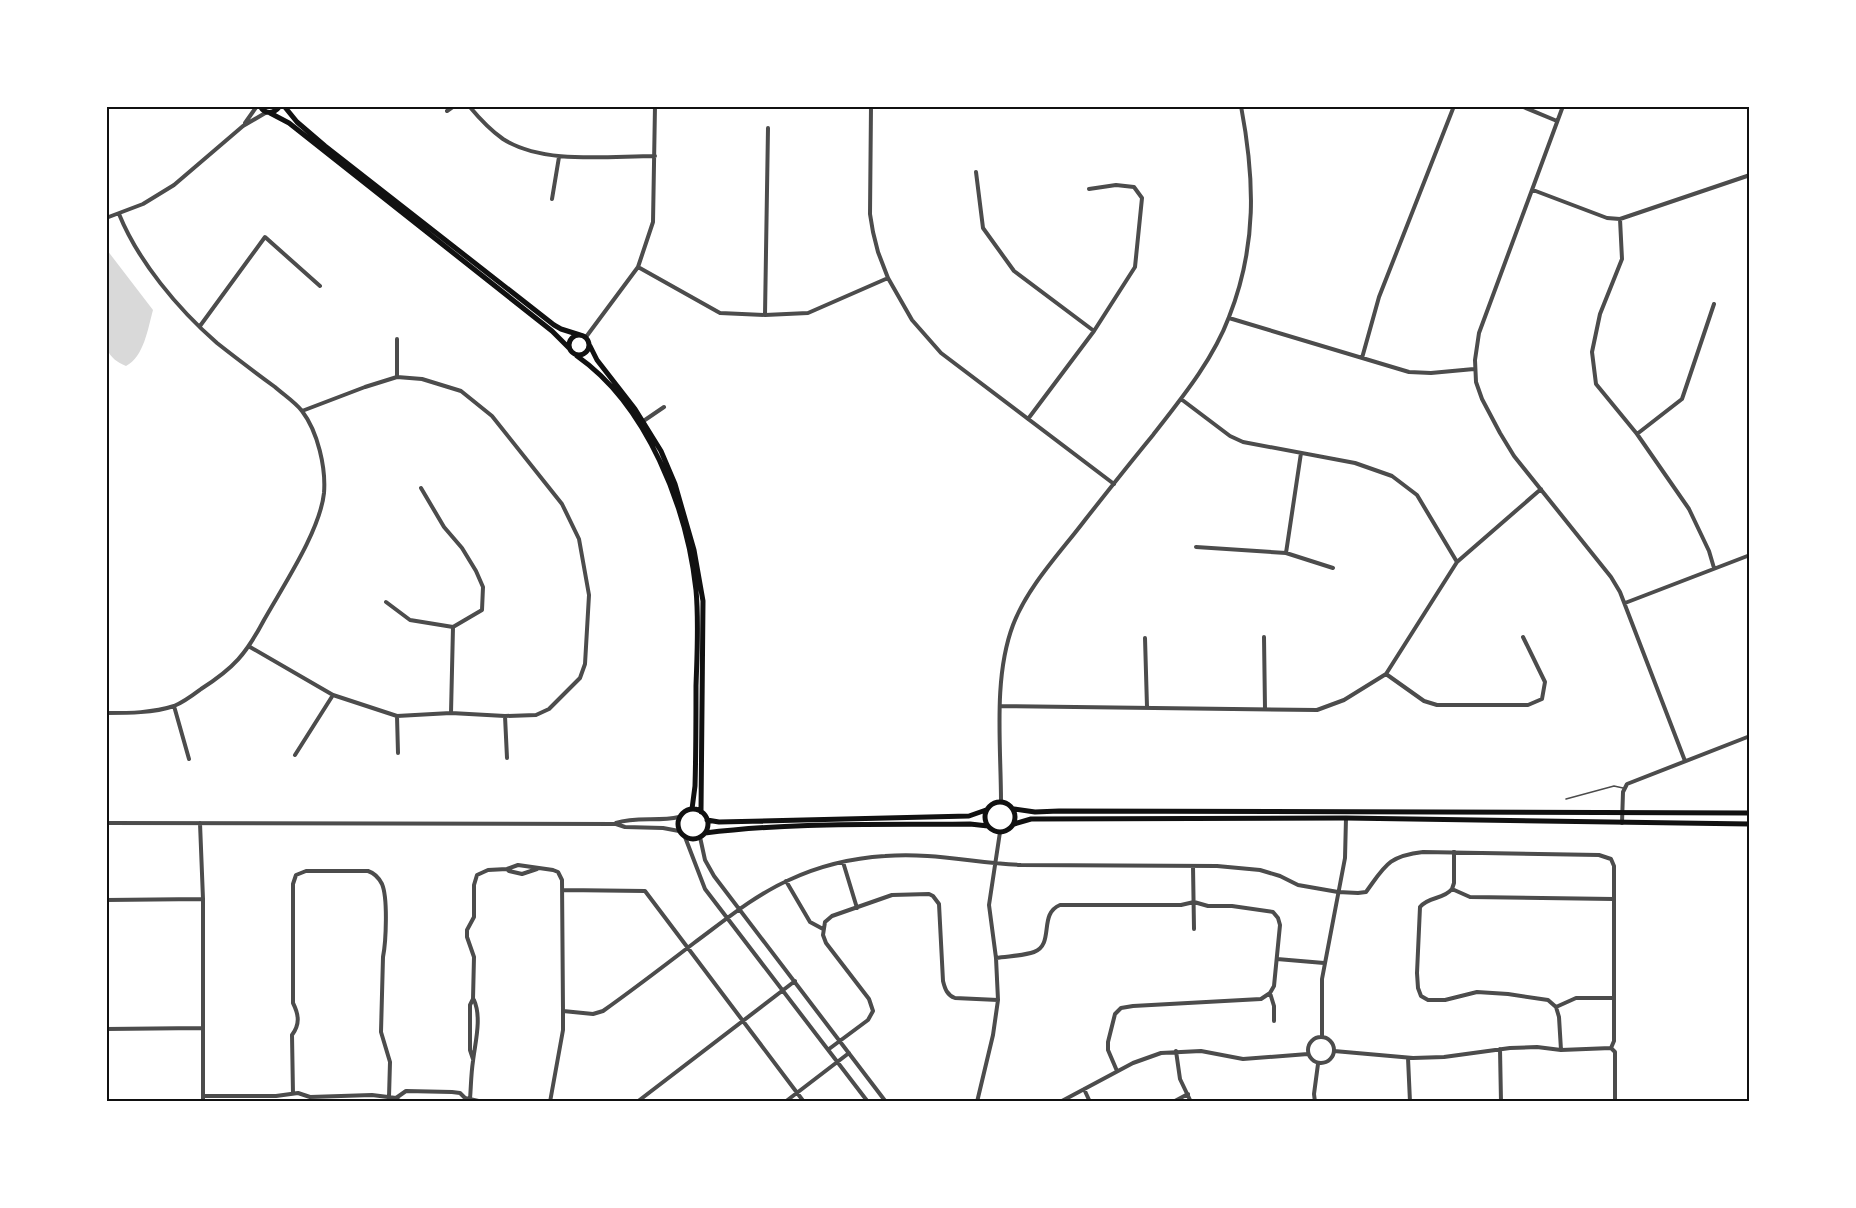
<svg xmlns="http://www.w3.org/2000/svg" width="1856" height="1208" viewBox="0 0 1856 1208" font-family="'Space Grotesk',sans-serif">
<rect width="100%" height="100%" fill="#fff"/>
<!-- water -->
<path fill="#d9d9d9" d="M107,250L153,310C148,328 144,357 126,366C117,362 111,358 107,349Z"/>
<g fill="none" stroke-linecap="round" stroke-linejoin="round">
<!-- service -->
<path stroke="#4c4c4c" stroke-width="1.5" d="M1566,799L1614,786L1623,788"/>
<!-- minor -->
<path stroke="#4c4c4c" stroke-width="4" d="M469,106C479,118 490,130 503,139C544,165 608,156 655,156
M871,106L870,214L873,232L878,252L888,278L912,320L941,353L1114,484
M1521,106L1557,121
M1563,106L1479,333L1475,360L1476,382L1482,399L1500,433L1514,456L1611,577L1620,592L1685,761
M447,111L454,106
M245,123L257,106
M976,172L983,228L1014,271L1094,331
M1533,190L1607,218L1620,219L1750,175
M552,199L559,157
M106,218L143,204L174,185L243,126L267,112
M1620,219L1622,259L1600,314L1592,352L1596,384L1637,434L1689,509L1709,551L1714,568
M638,267L720,313L765,315L808,313L888,278
M765,315L768,128
M1229,318L1409,372L1431,373L1474,369
M200,326L265,237L320,286
M586,337L638,267L653,222L655,106
M1362,358L1379,297L1454,106
M397,377V339
M1181,399L1230,436L1243,442L1355,463L1392,476L1417,495L1457,562
M1028,419L1094,331L1135,267L1142,198L1134,187L1116,185L1089,189
M642,422L664,407
M1637,434L1682,399L1714,304
M421,488L444,527L462,548L476,571L483,587L482,610L453,627
M1196,547L1286,553L1333,568
M1286,553L1301,453
M386,602L410,620L453,627L451,713
M1625,603L1750,555
M1264,637L1265,709
M1145,638L1147,707
M250,647L333,695L397,716L451,713L505,716L536,715L549,709L580,678L585,664L589,595L579,539L562,504L492,416L461,391L422,379L397,377L365,387L302,411
M1386,674L1424,701L1437,705H1528L1542,699L1545,682L1523,637
M174,706L189,759
M1001,706L1317,710L1344,700L1386,674L1457,562L1541,489
M106,713C129,713 153,713 174,706C184,702 193,695 201,689C234,668 246,654 264,620C283,586 320,531 324,493C326,468 318,432 302,411C295,402 284,395 275,387C256,373 236,358 217,343C178,309 138,261 119,214
M397,716L398,753
M505,716L507,758
M295,755L333,695
M1001,801C1001,746 993,678 1013,625C1028,586 1060,553 1085,520C1107,492 1130,463 1153,435C1181,399 1213,360 1229,317C1257,246 1255,180 1241,106
M106,823L616,824L625,827L663,828L679,831
M200,823L203,899V1102
M616,823C636,816 658,822 679,817
M1622,823L1623,792L1627,784L1750,736
M685,837L705,889L868,1102
M700,837L705,860L714,876L886,1102
M843,862L857,908
M1193,866L1194,929
M507,869L509,871L522,874L537,869
M786,881L810,922L823,929
M1452,889L1454,883V852
M563,890L645,891L804,1102
M1614,899L1470,897L1452,889C1443,900 1429,896 1420,907L1417,973L1418,988L1421,996L1428,1000H1445L1477,992L1508,994L1548,1000L1556,1007L1576,998H1614
M106,900L203,899
M996,958C1008,956 1023,956 1034,952C1055,944 1038,914 1060,905H1181L1194,902L1208,906H1232L1273,912L1278,918L1280,925L1274,986L1270,993L1261,999L1133,1006L1121,1008L1115,1014L1108,1042V1050L1117,1071
M1277,959L1324,963
M1270,993L1274,1006V1021
M1556,1007L1559,1017L1561,1050
M563,1011L593,1014L603,1011C634,989 664,966 694,943C724,921 755,895 789,880C819,866 852,858 885,856C931,852 975,863 1021,865L1217,866L1260,870L1280,876L1298,885L1338,892L1358,893L1366,892C1385,866 1388,856 1423,852L1599,855L1611,859L1614,866V1041L1611,1048
M106,1029L202,1028
M1308 1050a13 13 0 1 1 26 0a13 13 0 1 1-26 0Z
M1322,1037V979L1345,858L1346,818
M1611,1048L1615,1052V1102
M829,1049L868,1020L873,1011L869,999L826,943L823,935L825,922L832,916L892,895L929,894L933,896L939,904L943,981C945,989 947,995 955,998L998,1000
M1500,1049L1501,1102
M1176,1051L1180,1079L1191,1102
M1334,1051L1413,1058L1444,1057L1510,1048L1537,1047L1561,1050L1611,1048
M1408,1058L1410,1102
M473,1059L470,1050V1005L473,999L474,957L467,937V930L474,917V885L477,875L488,870L507,869L518,865L553,870L558,872L562,880L563,1011V1030L550,1102
M1084,1089L1090,1102
M293,1094L292,1035C300,1024 299,1015 293,1003V884L296,875L306,871H368C374,873 379,878 382,884C388,898 386,942 383,957L381,1032L390,1062L389,1097
M203,1096H276L298,1093L310,1097L372,1095L396,1098L401,1102
M396,1098L406,1091L452,1092L460,1093L465,1098L483,1102
M470,1099C471,1087 471,1074 473,1061C475,1043 482,1018 474,1000
M637,1102L795,981
M785,1102L849,1053
M977,1102L993,1035L998,1000L996,958L989,905L1000,832
M1060,1102L1133,1063L1161,1053L1201,1051L1243,1059L1308,1054
M1173,1102L1188,1094
M1315,1102L1314,1094L1318,1064"/>
<!-- secondary -->
<path stroke="#111" stroke-width="5" d="M260,106C265,115 274,114 280,106
M284,106L297,122L325,146L554,325L561,329L580,335
M270,113L289,123L552,331L569,348
M569 345a10 10 0 1 1 20 0a10 10 0 1 1-20 0Z
M590,346L597,360L635,409L661,451L675,484L694,550L703,601L701,812
M577,356C647,405 687,507 696,590C699,622 697,654 696,686C696,719 696,753 695,786L692,809
M985 817a15 15 0 1 1 30 0a15 15 0 1 1-30 0Z
M1014,809L1035,812L1059,811L1750,813
M678 824a15 15 0 1 1 30 0a15 15 0 1 1-30 0Z
M707,820L719,822L969,816L986,810
M1014,824L1031,819L1346,818L1750,824
M705,833C792,822 882,825 970,824L988,826"/>
</g>
<!-- border -->
<rect width="1856" height="1208" fill="none" stroke="#ffffff" stroke-width="216"/>
<rect x="108" y="108" width="1640" height="992" fill="none" stroke="#111" stroke-width="2"/>
</svg>
